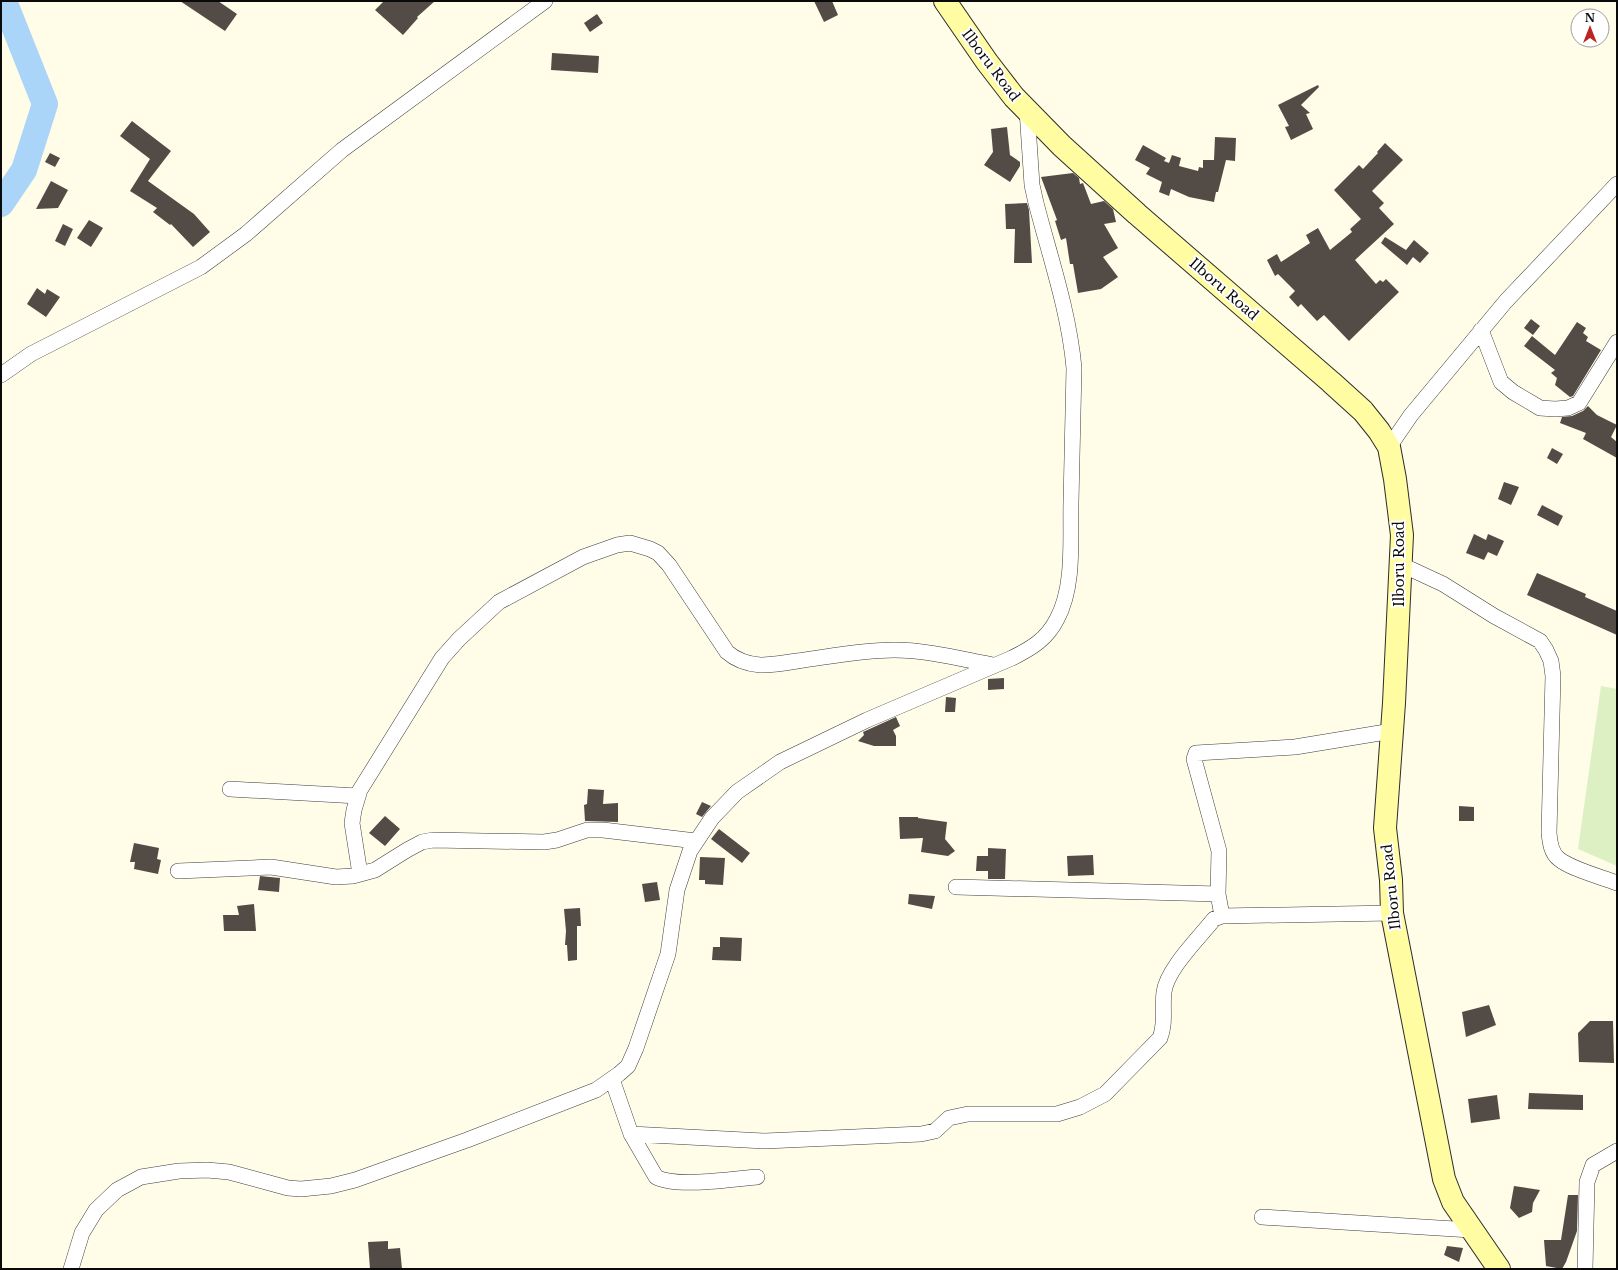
<svg xmlns="http://www.w3.org/2000/svg" width="1618" height="1270" viewBox="0 0 1618 1270" font-family="'Libre Baskerville',serif">
<rect width="100%" height="100%" fill="#fffce7"/>
<!-- pitch -->
<path fill="#ddf0c3" d="M1601,686L1617,689V866L1578,849Z"/>
<g fill="none" stroke-linecap="round" stroke-linejoin="round">
<!-- river -->
<path stroke="#aad4f8" stroke-width="26" d="M1,204L24,170L45,104L4,1"/>
</g>
<!-- building -->
<path fill="#534c46" d="M180,1H218L237,14L225,31Z
M384,1H435L417,17L418,18L403,35L375,10Z
M814,1H832L838,15L824,22Z
M597,14L603,23L590,32L584,23Z
M552,53L599,56L598,73L551,70Z
M1318,85L1319,87L1301,105L1310,113L1306,114L1313,129L1291,140L1285,127L1289,126L1278,105Z
M132,121L171,151L148,181L194,214L210,232L193,247L171,224L170,225L153,212L157,208L130,191L150,159L120,136Z
M1007,127L1010,155L1020,162V166L1010,182L984,165L993,152L991,129Z
M1215,137L1236,138L1235,161L1226,160L1218,192H1216L1214,202L1189,197L1171,189L1169,196L1159,192L1162,182L1146,174L1150,168L1135,160L1143,145L1166,158L1164,161L1169,163L1172,155L1181,158L1179,166L1198,171L1199,167L1203,168V160H1214Z
M1385,143L1403,160L1372,191L1384,203L1379,208L1394,224L1355,260L1376,284L1380,280L1383,282L1386,279L1399,292L1349,341L1324,315L1317,321L1301,304L1298,307L1289,297L1295,291L1278,274L1275,276L1267,260L1277,254L1281,262L1310,243L1306,235L1318,228L1330,250L1352,232L1350,229L1361,219L1334,190L1359,165L1363,169L1378,153L1377,152Z
M50,153L60,158L55,167L45,162Z
M1073,173L1079,178L1080,184L1083,183L1091,204L1104,201L1113,209L1116,222L1104,224L1118,248L1103,257L1118,277L1101,289L1078,293L1073,264H1070L1066,238L1061,240L1055,221L1057,220L1041,177Z
M51,181L68,190L58,208L36,209Z
M1027,203L1029,210L1032,263H1014L1015,229H1006L1005,204Z
M89,220L103,228L91,247L77,238Z
M63,224L73,229L65,246L55,241Z
M1385,237L1406,250L1414,240L1429,253L1420,263L1413,257L1407,265L1381,243Z
M37,288L45,294L47,289L60,297L46,317L27,304Z
M1531,319L1540,326L1533,335L1524,328Z
M1577,322L1586,328L1583,333L1588,337L1586,341L1601,350L1573,396L1570,397L1555,385L1557,378L1551,373L1555,370L1524,346L1532,336L1555,355Z
M1588,406L1597,415L1617,425L1611,437L1617,442V458L1583,439L1586,433L1560,423L1562,417L1572,416L1583,411Z
M1552,448L1563,454L1557,464L1547,458Z
M1504,482L1519,487L1511,505L1498,499Z
M1542,505L1563,516L1558,526L1537,515Z
M1474,534L1486,540L1488,534L1504,541L1497,556L1488,552L1484,560L1466,553Z
M1537,573L1586,594L1585,597L1617,611V635L1527,595Z
M1004,678V689L988,690V679Z
M946,697L956,698L955,712H945Z
M896,717L900,726L893,730L896,736V746H874L858,741L864,735L863,732Z
M588,789L604,790L603,804L618,803V822L585,821L584,805L587,804Z
M702,802L711,806L702,817L696,814Z
M1459,806L1474,807V821H1459Z
M385,816L400,829L385,846L369,833Z
M899,817H918V818L947,822L945,839L955,851L948,856L921,852L923,838L900,839Z
M719,829L750,853L742,863L711,839Z
M134,843L159,848L157,859L161,860L158,874L134,869L135,862H130Z
M988,848L1006,849L1005,879H988V871H976L977,856H988Z
M1093,855L1094,875L1068,876L1067,856Z
M700,857L725,858L723,885L705,884V880H699Z
M260,876L280,878L279,892L258,890Z
M657,882L660,900L645,902L642,884Z
M909,894L935,896L932,909L908,904Z
M254,904L256,931H224L223,915H239L237,906Z
M580,908L581,926H577V960L568,961L567,945H565L566,931L564,909Z
M720,937L742,938L741,961L712,960L713,947H720Z
M1489,1005L1496,1025L1466,1037L1462,1012Z
M1590,1021H1613L1614,1063L1579,1062L1578,1033Z
M1529,1093L1583,1095V1110L1528,1109Z
M1497,1095L1500,1119L1471,1123L1468,1099Z
M1514,1186L1540,1190L1533,1203L1532,1212L1519,1218L1510,1208Z
M1568,1195H1578L1577,1231L1566,1262L1562,1269L1546,1266L1544,1240H1561Z
M388,1241V1249L400,1248L402,1269H370L368,1242Z
M1447,1246L1463,1248L1459,1262L1444,1255Z"/>
<g fill="none" stroke-linecap="round" stroke-linejoin="round">
<defs>
<path id="street" d="M1481,330L1501,382L1513,392L1540,408L1555,409L1568,408L1579,403L1617,342
M1,375L31,354L201,267L246,234L342,150L545,1
M1389,447L1411,415L1506,301L1617,184
M1402,565L1443,584L1494,616L1540,641L1546,650L1551,661L1553,676L1549,833C1550,842 1551,853 1559,859C1571,869 1601,877 1617,883
M230,789L358,796
M178,871L271,867L336,877L353,876L375,870L407,850L422,842L433,840L544,842L557,840L587,830H603L696,841
M360,874L352,823L354,810L360,790L442,658L459,639L499,602L583,557L617,545L630,543L650,549L658,553L669,565L727,652C736,660 748,664 760,665C772,665 785,663 797,661C828,657 861,650 894,650C927,650 961,659 993,665
M956,887L1218,894
M1222,916L1218,894L1219,851L1194,759L1196,753L1295,747L1392,731
M612,1079L631,1134L656,1177C676,1188 733,1179 757,1177
M631,1134L765,1141L921,1134L935,1131L949,1118L968,1114H1057L1080,1107L1105,1094L1160,1038C1166,1023 1162,1008 1164,992C1167,969 1199,938 1214,919L1222,916L1392,913
M1262,1217L1471,1230
M71,1269L82,1233L96,1210L117,1190L141,1177L179,1171L207,1170L229,1172L288,1188L301,1189L331,1186L355,1180L467,1140L596,1090L619,1074L628,1066L636,1048L668,954L677,890L690,851L712,818L737,792L780,762L867,720L1012,658C1032,648 1047,639 1057,619C1075,586 1070,538 1071,502C1072,457 1073,412 1074,368C1069,312 1050,257 1036,203L1032,185L1027,110
M1585,1269L1587,1182L1593,1165L1617,1151"/>
<path id="secondary" d="M945,1L987,62L1014,97L1062,146L1137,214L1331,382L1363,411L1379,431L1389,447L1395,479L1402,535L1394,703L1385,828L1391,880L1392,913L1444,1179L1453,1202L1499,1269"/>
</defs>
<!-- street casing -->
<use href="#street" stroke="#3d3d3d" stroke-width="16"/>
<!-- secondary casing -->
<use href="#secondary" stroke="#2c2c2c" stroke-width="24"/>
<!-- street -->
<use href="#street" stroke="#fff" stroke-width="15"/>
<!-- secondary -->
<use href="#secondary" stroke="#fffca2" stroke-width="22"/>
</g>
<g text-anchor="middle" dominant-baseline="central" stroke-width="4" stroke-linejoin="round" paint-order="stroke">
<!-- street labels -->
<g font-size="14" fill="#0a0a0a" stroke="#fff">
<text transform="translate(991 65) rotate(53)">Ilboru Road</text>
<text transform="translate(1224 289) rotate(41)">Ilboru Road</text>
<text transform="translate(1399 564) rotate(-90)">Ilboru Road</text>
<text transform="translate(1391 887) rotate(-96)">Ilboru Road</text>
</g>
</g>
<!-- border -->
<rect width="1618" height="1270" fill="none" stroke="#0a0a0a" stroke-width="4"/>
<!-- north arrow -->
<g transform="translate(1590 28)"><circle r="19" fill="#ffffff" stroke="#9d9d9d"/>
<path d="M0-3L7 15L0 10L-7 15Z" fill="#bc2520"/>
<text y="-6" font-size="11" font-weight="bold" text-anchor="middle" fill="#0a0a0a">N</text>
</g>
</svg>
